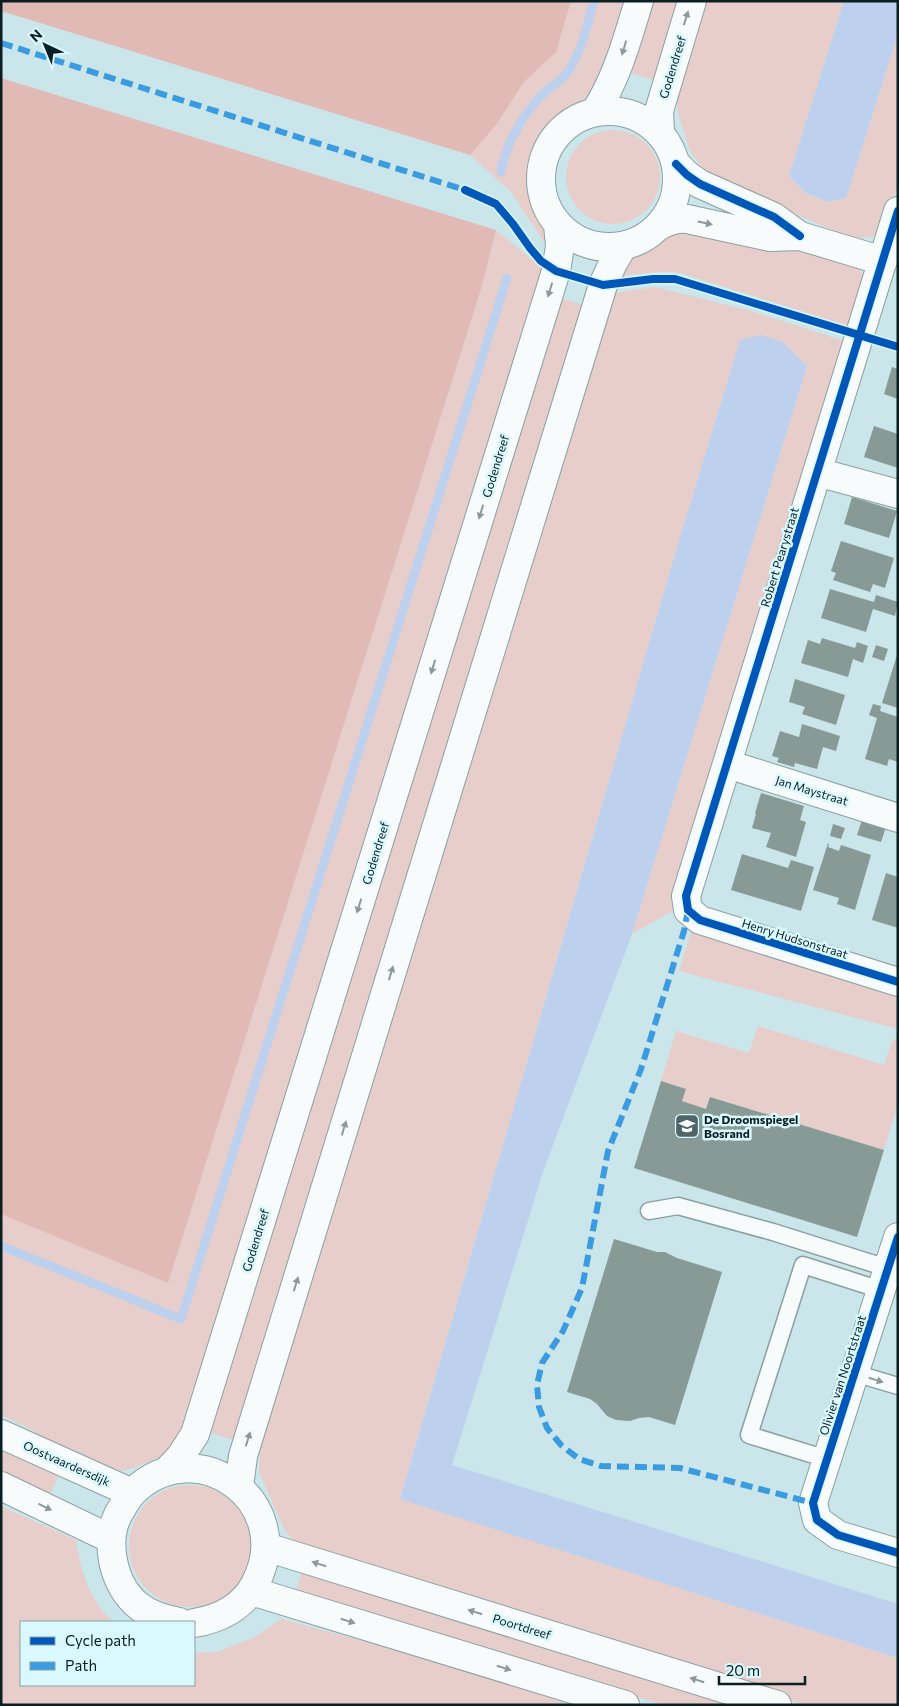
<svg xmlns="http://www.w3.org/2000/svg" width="899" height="1706" viewBox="0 0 899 1706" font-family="Commissioner,sans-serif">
<rect width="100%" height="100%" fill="#cae6ea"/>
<!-- green -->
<path fill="#e7cecb" d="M571,1H631L593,96C553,110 520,150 531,194C534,211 547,225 544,242L511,192L470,155L496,125L524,82L556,52Z
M649,1H685L660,82L627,72Z
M702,1H844L789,176C810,197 817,204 846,198L898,34V185L889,214L881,230L871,237L854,239L727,185L703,170L689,149L679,117L676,100Z
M566 177a47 47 0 1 1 94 0a47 47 0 1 1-94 0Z
M496,230L546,271L196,1416L163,1456L133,1468L121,1471L83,1461L28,1428L1,1415V1214L168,1282L481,289Z
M678,230L798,249L854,264L863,274L866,286L849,325H846L680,273C659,269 640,275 619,276L630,259L637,253L655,244L665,236Z
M655,287L751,311L848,342L674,910L632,934L807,366L783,342L762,335L740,340L678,544L400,1498L898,1658V1705H803L338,1561L312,1552L294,1541L285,1531L259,1472L260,1451L267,1410L612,293Z
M558,297L590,307L240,1442L208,1432Z
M692,929L898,992V1029L679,971Z
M758,1026L884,1065L893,1039L898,1040V1105L884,1150L710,1097L706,1109L682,1101L685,1089L661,1081L676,1031L749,1053Z
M1,1443L61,1471L49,1496L1,1473Z
M129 1546a61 61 0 1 1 122 0a61 61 0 1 1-122 0Z
M1,1506L76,1540C81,1570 89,1602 114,1622H21V1685H194V1653L217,1652L255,1637L281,1619L448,1664L572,1705H1Z
M303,1567L751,1705H663L296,1591Z"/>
<!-- forest -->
<path fill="#e1b9b5" d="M1,1H571L556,52L524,82L496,125L470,155L1,11Z
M1,78L496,230L481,289L168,1283L1,1214Z"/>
<!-- water -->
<path fill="#bdd1ee" d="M844,1H898V34L846,198L828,202L806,193L789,176Z
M762,335L783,342L807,366L632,934L544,1169L452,1465L898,1604V1658L400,1499L678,544L740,340Z"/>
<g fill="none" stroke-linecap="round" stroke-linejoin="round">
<!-- stream -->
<path stroke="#bdd1ee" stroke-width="9" d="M501,172C506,144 522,116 542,95C549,87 561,82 567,73C582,52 587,25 594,1
M1,1246L181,1319L507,278"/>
</g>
<!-- building -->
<path fill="#879a96" d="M892,367L898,369V399L884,394Z
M874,426L898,434V468L864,457Z
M852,497L897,511L889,538L844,524Z
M841,541L894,558L885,588L873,584L870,592L833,580L836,573L831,571Z
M830,589L874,602L876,595L898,602L895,616L873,609L866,632L821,618Z
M822,638L855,648L857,642L868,646L863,663L853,659L848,677L801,663L808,640L820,644Z
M876,645L888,649L884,661L872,657Z
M897,655H898V708L882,703Z
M795,679L845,695L836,725L802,714L805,707L789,702Z
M873,704L881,706L880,711L898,717V762L889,759L887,766L865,759L877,718L869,715Z
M802,724L840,736L836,751L823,747L817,769L795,763L794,767L777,762L779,758L772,756L780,731L799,737Z
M761,793L804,806L800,820L806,822L796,857L766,847L771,833L752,828L756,814L755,813Z
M862,820L886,827L881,842L857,835Z
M833,824L845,828L841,839L830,836Z
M828,843L829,844L828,847L839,851L841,845L871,855L855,910L837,904L839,898L813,890Z
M742,854L788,868L791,860L814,867L801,911L731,890Z
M886,873L898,877V928L872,920Z
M661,1081L686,1089L682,1101L706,1109L710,1097L884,1150L857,1237L634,1168Z
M614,1239L657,1252H665L677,1258L722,1272L675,1425L649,1417L639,1418L630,1421L616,1420L607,1416L597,1404L590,1399L567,1392Z"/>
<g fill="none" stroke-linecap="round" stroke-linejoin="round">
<defs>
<path id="service" d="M649,1211L678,1206L773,1232L887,1268
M854,1373L898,1386
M827,1459L749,1435L803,1265L881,1290"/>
<path id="minor" d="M676,164L687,175L700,184L774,217L800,236
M898,211L686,896L688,910L700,920L898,982
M659,226C668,221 676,218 687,219L770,237L800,236L883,261
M817,472L898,494
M727,764L898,818
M898,1237L813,1503L817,1520L838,1535L898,1553"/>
<path id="secondary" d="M541 179a68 68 0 1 1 136 0a68 68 0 1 1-136 0Z
M595,112C617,78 627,40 639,1
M660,133L659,111L692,1
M1,1434L132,1493
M166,1472L181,1456L195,1434L556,271L560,246L558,225
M1,1486L111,1539
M239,1487L243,1456L603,285L613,263L623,246
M266,1547L777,1705
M251,1591L625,1705
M179,1622C165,1619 152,1616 140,1607C112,1586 102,1537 122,1508C125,1503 128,1497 133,1492C197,1429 298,1503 255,1584C243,1607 219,1619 194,1623"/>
</defs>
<!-- service casing -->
<use href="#service" stroke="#89a0a2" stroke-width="19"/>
<!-- minor casing -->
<use href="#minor" stroke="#89a0a2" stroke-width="30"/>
<!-- secondary casing -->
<use href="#secondary" stroke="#89a0a2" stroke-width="30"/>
<!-- service -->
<use href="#service" stroke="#f7fbfc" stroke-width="16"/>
<!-- minor -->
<use href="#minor" stroke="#f7fbfc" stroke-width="28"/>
<!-- secondary -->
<use href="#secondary" stroke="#f7fbfc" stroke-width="28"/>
<!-- quiet -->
<path stroke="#3a9be0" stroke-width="6" stroke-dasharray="12 6" stroke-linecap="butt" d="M1,43L465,190
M688,910L684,931L641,1069L608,1151L582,1288L563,1331L542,1363L537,1385L539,1407L547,1428L561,1445L579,1459L601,1466L680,1468L813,1503"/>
<defs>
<path id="cycleway" d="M676,164L687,175L700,184L774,217L800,236
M465,190L496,204L513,224L530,248L541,261L556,271L603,285L653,279H675L898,347
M898,211L686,896L688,910L700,920L898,982
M898,1237L813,1503L817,1520L838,1535L898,1553"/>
</defs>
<!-- cycleway casing -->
<use href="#cycleway" stroke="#daf9fe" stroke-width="11"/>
<!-- cycleway -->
<use href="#cycleway" stroke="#0057b8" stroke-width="8"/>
</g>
<!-- one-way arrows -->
<defs><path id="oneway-solid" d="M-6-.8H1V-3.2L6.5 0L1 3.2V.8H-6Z" transform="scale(1.25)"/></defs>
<g fill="#8c989a">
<use href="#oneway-solid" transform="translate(686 18) rotate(-73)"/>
<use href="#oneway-solid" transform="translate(624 48) rotate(107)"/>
<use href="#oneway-solid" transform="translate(705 223) rotate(12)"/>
<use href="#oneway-solid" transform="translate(550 290) rotate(107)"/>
<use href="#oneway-solid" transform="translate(481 512) rotate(107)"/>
<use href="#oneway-solid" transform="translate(433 667) rotate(107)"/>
<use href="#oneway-solid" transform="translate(359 906) rotate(107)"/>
<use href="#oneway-solid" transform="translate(391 973) rotate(-73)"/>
<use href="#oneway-solid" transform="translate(344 1128) rotate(-73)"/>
<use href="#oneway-solid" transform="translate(296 1284) rotate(-73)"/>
<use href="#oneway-solid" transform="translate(876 1380) rotate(17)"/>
<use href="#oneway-solid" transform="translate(248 1439) rotate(-73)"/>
<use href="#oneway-solid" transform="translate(45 1507) rotate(26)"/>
<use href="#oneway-solid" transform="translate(319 1564) rotate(-163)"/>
<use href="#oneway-solid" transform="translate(475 1612) rotate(-163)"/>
<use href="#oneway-solid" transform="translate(348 1621) rotate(17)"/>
<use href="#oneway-solid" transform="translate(504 1668) rotate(17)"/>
<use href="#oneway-solid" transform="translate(697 1680) rotate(-163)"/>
</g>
<!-- icons -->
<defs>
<symbol id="school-square" viewBox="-11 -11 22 22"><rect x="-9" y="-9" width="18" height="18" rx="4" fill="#4d6568" stroke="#daf9fe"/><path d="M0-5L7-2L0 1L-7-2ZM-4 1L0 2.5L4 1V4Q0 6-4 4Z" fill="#fff"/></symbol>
</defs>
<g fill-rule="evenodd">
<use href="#school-square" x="673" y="1112" width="28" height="28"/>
</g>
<g text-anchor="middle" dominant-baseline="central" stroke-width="5" stroke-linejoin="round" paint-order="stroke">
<!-- street labels -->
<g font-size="12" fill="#0a1f22" stroke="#daf9fe">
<text transform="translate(672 67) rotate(-73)">Godendreef</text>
<text transform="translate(495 466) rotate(-73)">Godendreef</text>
<text transform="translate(779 557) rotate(-73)">Robert Pearystraat</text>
<text transform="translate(812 790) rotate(17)">Jan Maystraat</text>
<text transform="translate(375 853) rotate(-73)">Godendreef</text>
<text transform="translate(795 938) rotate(17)">Henry Hudsonstraat</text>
<text transform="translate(255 1240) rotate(-73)">Godendreef</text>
<text transform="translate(842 1375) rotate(-72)">Olivier van Noortstraat</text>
<text transform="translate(67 1463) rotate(24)">Oostvaardersdijk</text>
<text transform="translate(522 1626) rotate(17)">Poortdreef</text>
</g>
<!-- poi labels -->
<g font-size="12" font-weight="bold" fill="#0a1f22" stroke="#daf9fe" text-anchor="start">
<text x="704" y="1119">De Droomspiegel<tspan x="704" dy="14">Bosrand</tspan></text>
</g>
</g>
<!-- border -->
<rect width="899" height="1706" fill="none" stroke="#0a1f22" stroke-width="5"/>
<!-- legend -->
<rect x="20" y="1621" width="175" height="65" fill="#daf9fe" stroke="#87a2a6"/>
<rect x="30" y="1637" width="25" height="8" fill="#0057b8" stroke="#87a2a6"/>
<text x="65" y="1646" font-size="15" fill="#0a1f22">Cycle path</text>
<rect x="30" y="1662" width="25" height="8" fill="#3a9be0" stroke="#87a2a6"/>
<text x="65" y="1671" font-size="15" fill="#0a1f22">Path</text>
<!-- north arrow -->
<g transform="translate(45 45) rotate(316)" stroke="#daf9fe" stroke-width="4" paint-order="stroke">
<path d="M0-4L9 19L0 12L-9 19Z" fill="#0a1f22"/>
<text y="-8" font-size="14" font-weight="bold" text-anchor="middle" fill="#0a1f22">N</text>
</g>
<!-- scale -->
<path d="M719 1676v8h86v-8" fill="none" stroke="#0a1f22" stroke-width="2.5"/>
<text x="726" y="1676" font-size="15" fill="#0a1f22" stroke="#daf9fe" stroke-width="4" paint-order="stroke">20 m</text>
</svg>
